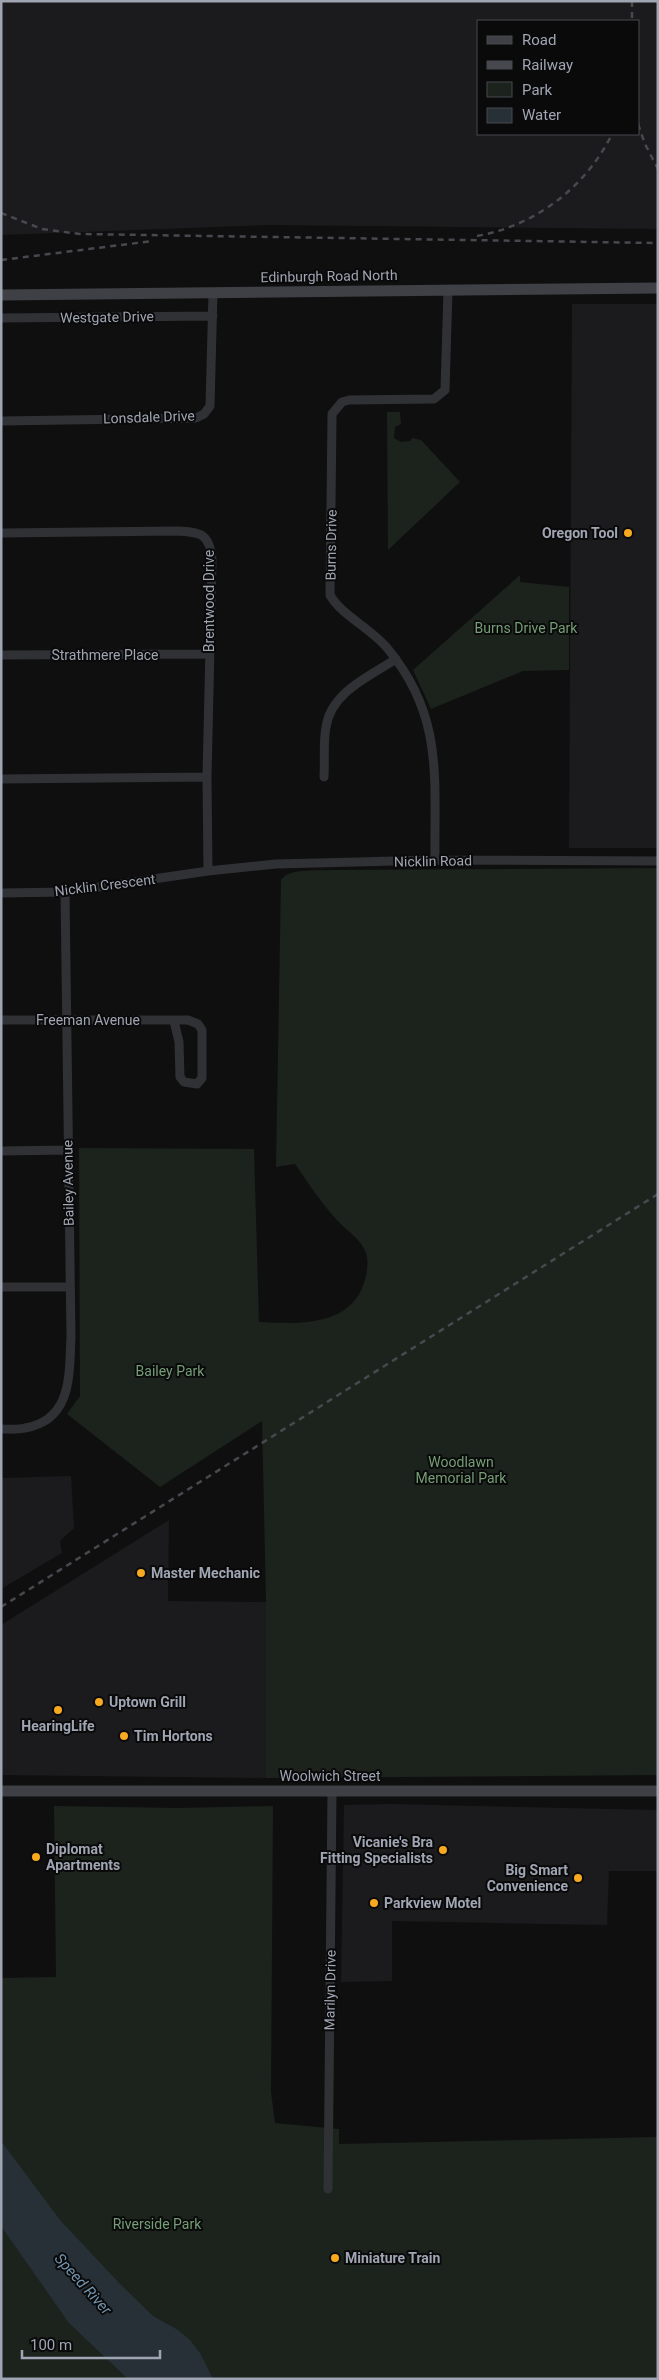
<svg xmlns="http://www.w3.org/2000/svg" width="659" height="2380" viewBox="0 0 659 2380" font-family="Roboto,sans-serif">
<rect width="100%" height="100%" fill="#0f0f10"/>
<!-- built -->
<path fill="#1b1b1d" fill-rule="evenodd" d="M1,1H658V229L268,225L1,235ZM478,21H638V134H478Z
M572,304H658V848H569Z
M71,1476L74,1528L60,1541L62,1553L1,1589V1478Z
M169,1520L168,1601L266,1602V1778L1,1775V1625Z
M391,1804L658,1810V1871H609L607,1925L392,1921V1981L341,1982L344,1805Z"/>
<!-- green -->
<path fill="#1b231c" d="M387,412H400L401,424L395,427L394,438L401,442L410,441L412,438L421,440L460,482L388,550Z
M520,575V582L569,587V670L523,671L431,709L413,670Z
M658,868V1775L266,1778V1602L262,1421L160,1487L67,1414L80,1396L79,1148L254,1149L259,1322C297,1324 350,1327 364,1283C367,1273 369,1262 366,1253C360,1237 346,1231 336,1219C320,1201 308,1183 295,1164L276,1167L281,880C288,868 318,871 331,870Z
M54,1806L179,1808L273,1806L271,2092L275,2123L339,2129V2144L658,2137V2379H1V1978L56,1977Z"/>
<!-- water -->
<path fill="#273036" d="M1,2141L60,2220L119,2283L153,2316L178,2330L190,2340L200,2353L213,2379H128L69,2323L1,2226Z"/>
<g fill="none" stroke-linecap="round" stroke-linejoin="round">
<!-- street -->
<path stroke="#303135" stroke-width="9" d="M1,318L213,316
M1,421L196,418L204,414L210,406L213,293
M1,533L176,531C200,532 210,533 212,560L207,777L208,871
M1,655L208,654
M324,777C325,761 323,743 326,727C331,692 370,676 396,659
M1,779L207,777
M435,860C434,778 444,717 388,649C372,629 341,615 330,595L332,414L342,402L349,400L434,399L445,390L448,290
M1,893L65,892L208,871L276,864L435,860L658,861
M1,1020H188L198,1024L202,1030V1078L197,1084L184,1082L180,1077L179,1042L174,1021
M1,1151L67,1150
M1,1287H70
M1,1429C9,1429 17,1430 25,1428C73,1420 69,1373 71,1337L65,892
M328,2189L332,1792"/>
<!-- secondary -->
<path stroke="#3e4045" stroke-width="11" d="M1,295L658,288
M1,1791H658"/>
<!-- rail -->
<path stroke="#47494e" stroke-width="2.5" stroke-dasharray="6 5" stroke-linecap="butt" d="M632,1V21
M638,124L645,144L658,169
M1,213L42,229L80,234L658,243
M477,236C535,226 586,187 612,134
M1,260L153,241
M1,1607L658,1194"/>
</g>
<!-- markers -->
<g fill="#f7a91f" stroke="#0a0a0b" stroke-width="2">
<circle cx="628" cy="533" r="5"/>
<circle cx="141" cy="1573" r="5"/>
<circle cx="99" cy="1702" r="5"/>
<circle cx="58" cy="1710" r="5"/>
<circle cx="124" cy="1736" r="5"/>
<circle cx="443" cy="1850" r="5"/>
<circle cx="36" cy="1857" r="5"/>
<circle cx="578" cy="1878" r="5"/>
<circle cx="374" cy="1903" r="5"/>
<circle cx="335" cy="2258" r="5"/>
</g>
<g text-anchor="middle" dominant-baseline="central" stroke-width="4" stroke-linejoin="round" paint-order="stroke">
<!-- street labels -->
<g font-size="14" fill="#9fa5b2" stroke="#0a0a0b">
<text transform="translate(329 276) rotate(-1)">Edinburgh Road North</text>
<text transform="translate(107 317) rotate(-1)">Westgate Drive</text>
<text transform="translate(149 417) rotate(-2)">Lonsdale Drive</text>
<text transform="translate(331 545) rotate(-89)">Burns Drive</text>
<text transform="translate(209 601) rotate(-90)">Brentwood Drive</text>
<text x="105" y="655">Strathmere Place</text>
<text transform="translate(433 861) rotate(-1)">Nicklin Road</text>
<text transform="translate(105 885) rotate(-7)">Nicklin Crescent</text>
<text x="88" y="1020">Freeman Avenue</text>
<text transform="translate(68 1183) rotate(-91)">Bailey Avenue</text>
<text x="330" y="1776">Woolwich Street</text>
<text transform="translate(330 1990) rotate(-89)">Marilyn Drive</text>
</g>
<!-- poi labels -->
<g font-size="14" font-weight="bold" fill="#9fa5b2" stroke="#0a0a0b" text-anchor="start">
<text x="618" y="533" text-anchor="end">Oregon Tool</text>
<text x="151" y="1573">Master Mechanic</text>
<text x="109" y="1702">Uptown Grill</text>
<text x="58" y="1726" text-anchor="middle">HearingLife</text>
<text x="134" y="1736">Tim Hortons</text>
<text x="433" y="1842" text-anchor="end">Vicanie's Bra<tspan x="433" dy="16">Fitting Specialists</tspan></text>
<text x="46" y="1849">Diplomat<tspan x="46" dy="16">Apartments</tspan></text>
<text x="568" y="1870" text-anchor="end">Big Smart<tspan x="568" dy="16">Convenience</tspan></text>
<text x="384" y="1903">Parkview Motel</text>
<text x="345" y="2258">Miniature Train</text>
</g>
<!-- park labels -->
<g font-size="14" fill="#759e76" stroke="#0a0a0b">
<text x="526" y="628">Burns Drive Park</text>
<text x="170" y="1371">Bailey Park</text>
<text x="461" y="1462">Woodlawn<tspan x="461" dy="16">Memorial Park</tspan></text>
<text x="157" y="2224">Riverside Park</text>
</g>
<!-- water labels -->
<g font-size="15" font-style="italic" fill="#7495af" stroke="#0a0a0b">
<text transform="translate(83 2284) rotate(48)">Speed River</text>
</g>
</g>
<!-- border -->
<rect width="659" height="2380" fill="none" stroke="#9fa5b2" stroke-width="5"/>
<!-- legend -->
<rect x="477" y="20" width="162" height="115" fill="#0a0a0b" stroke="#46484e"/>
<rect x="487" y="36" width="25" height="8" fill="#3e4045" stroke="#46484e"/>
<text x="522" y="45" font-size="15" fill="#9fa5b2">Road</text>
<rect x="487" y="61" width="25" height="8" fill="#47494e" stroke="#46484e"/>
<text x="522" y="70" font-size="15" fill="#9fa5b2">Railway</text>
<rect x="487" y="82" width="25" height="15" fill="#1b231c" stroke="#46484e"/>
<text x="522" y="95" font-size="15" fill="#9fa5b2">Park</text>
<rect x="487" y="108" width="25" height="15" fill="#273036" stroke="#46484e"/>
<text x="522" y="120" font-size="15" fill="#9fa5b2">Water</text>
<!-- scale -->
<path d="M22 2350v8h138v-8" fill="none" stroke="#9fa5b2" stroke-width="2.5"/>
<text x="30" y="2350" font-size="15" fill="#9fa5b2" stroke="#0a0a0b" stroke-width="4" paint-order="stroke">100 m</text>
</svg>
